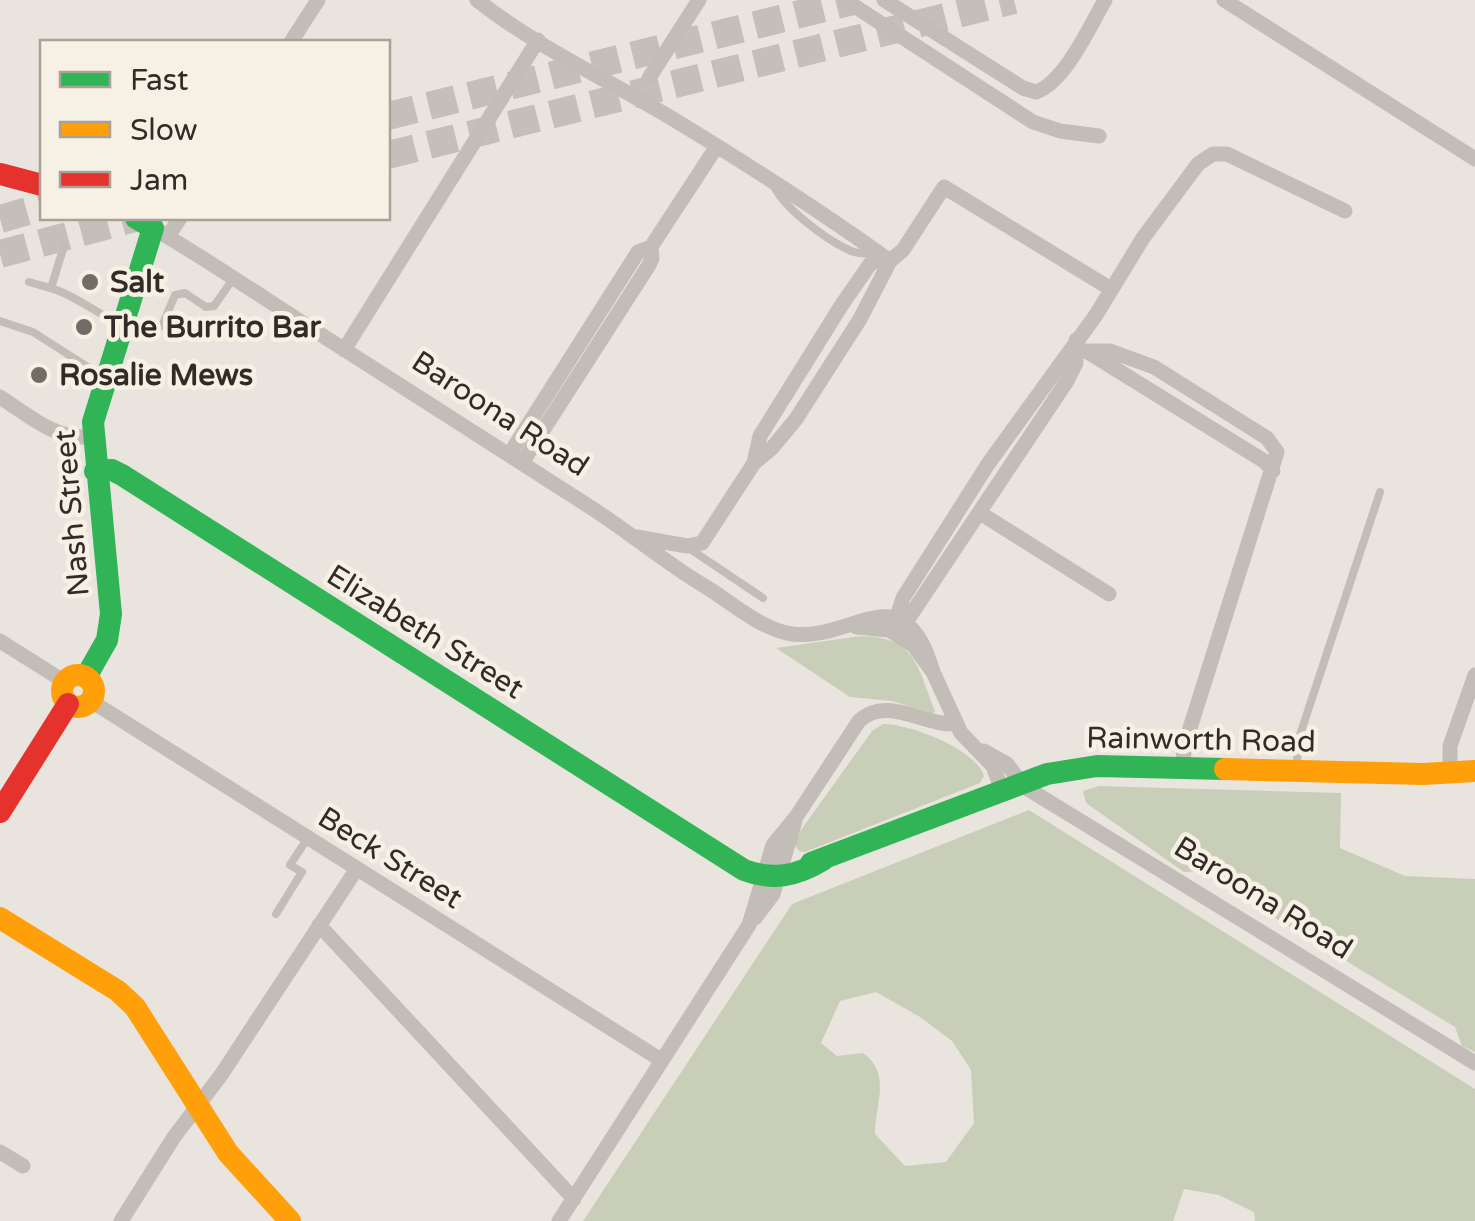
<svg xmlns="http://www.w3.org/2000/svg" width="1475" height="1221" viewBox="0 0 1475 1221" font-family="'Varela Round',sans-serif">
<rect width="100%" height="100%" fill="#e9e5de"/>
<!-- green -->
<path fill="#c9ceb9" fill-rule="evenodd" d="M861,636C916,637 917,666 935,711L933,714L892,701L850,697L776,648Z
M883,724C910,724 976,749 984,776L980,783L805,852L799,851L794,845L801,830L872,731Z
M1099,786L1341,793L1340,848L1405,876L1475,879V1052L1462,1046L1455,1027L1254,905L1248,888L1202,871L1184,872L1086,803L1083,791Z
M1029,810L1475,1089V1221H1255L1254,1212L1219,1195L1184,1189L1173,1221H583L792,904ZM876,992L920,1017L952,1041L971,1070L974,1123L946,1162L905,1166L875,1134C875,1103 892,1074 863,1053L837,1056L821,1043L840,1001Z"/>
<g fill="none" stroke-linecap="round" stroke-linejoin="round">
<!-- highway-tunnel -->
<path stroke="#c4c0b9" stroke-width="28" stroke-dasharray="28 14" stroke-linecap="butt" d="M388,116L857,0
M388,155L1014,0
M0,219L42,207
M0,254L135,218"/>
<!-- lane -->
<path stroke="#c2bdb7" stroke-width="8" d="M773,183C780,206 828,241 851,251C859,254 867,254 875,254
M29,282C39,285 50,287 59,291C97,306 117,336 162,326L175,295L185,293L206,307L214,306L233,279
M51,288L64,246
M0,321L33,332L105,378
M690,549L763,598
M1297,765L1298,741L1380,492
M276,914L302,872L290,865L307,839"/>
<!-- street -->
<path stroke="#c2bdb7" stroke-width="15" d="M477,0C537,47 608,80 673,119C747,164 819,210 890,261
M845,0L1033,122L1060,131L1099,136
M884,0L1023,88L1036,92C1065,82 1090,26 1105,0
M1224,0L1475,159
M291,42L318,0
M649,78L699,0
M153,228C218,266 281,310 345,350C426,402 507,453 587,505C628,531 664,562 706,587C731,602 762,630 792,634C853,642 904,570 933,672
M168,236L180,218
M344,350L538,40
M1084,351H1110L1154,367L1267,438L1277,452L1185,744L1182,768
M1088,352L1264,461L1273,471
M0,397C30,416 55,440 92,437
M509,455L638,252L651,247
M522,463L649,265L652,258L651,247L717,146
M754,463L760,436L841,306L870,264L884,257
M980,513L1109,594
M637,537L687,546L702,543L754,463L772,448L796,419L860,319L890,261L903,250L944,187L1111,289
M856,627L889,630L914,646L933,672L961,733L993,766L1002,790
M902,628L1067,381L1076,363V340
M895,633L896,619L903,598L988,464L1096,315L1143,238L1198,164L1213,154H1227L1345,211
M0,641L65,682
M91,701L661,1060
M984,751L1007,764L1021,783
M1450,773V746L1475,675
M1020,784L1475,1063
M755,918L773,894L795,821
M319,925L574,1199
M0,1152L23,1166
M121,1221L174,1137L221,1075L356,870
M559,1221L749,925L773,845L796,817L859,721C887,695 924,726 956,724"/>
<!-- fast -->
<path stroke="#30b455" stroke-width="22" d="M95,471L112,470L122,475L744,870C773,881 797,876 823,860
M86,677L107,640L111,614L93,422L153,228L136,218
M811,863L1047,774L1097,766L1225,769"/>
<!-- slow -->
<path stroke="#ff9f0a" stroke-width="22" d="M62 691a16 16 0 1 1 32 0a16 16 0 1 1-32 0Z
M1225,769L1423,774L1475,771
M0,918L118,991L135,1007L228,1153L290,1221"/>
<!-- jam -->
<path stroke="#e5322d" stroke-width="22" d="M0,174L42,185
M0,812L68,704"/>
</g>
<!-- markers -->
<g fill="#726c67" stroke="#f6f0e5" stroke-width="4">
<circle cx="90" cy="282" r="10"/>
<circle cx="84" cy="327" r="10"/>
<circle cx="39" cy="375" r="10"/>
</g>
<g text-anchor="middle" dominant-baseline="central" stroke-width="9" stroke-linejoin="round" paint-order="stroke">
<!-- poi labels -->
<g font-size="30" font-weight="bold" fill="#322b27" stroke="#f6f0e5" text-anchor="start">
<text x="110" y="282">Salt</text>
<text x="104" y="327">The Burrito Bar</text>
<text x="59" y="375">Rosalie Mews</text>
</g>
<!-- street labels -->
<g font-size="30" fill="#322b27" stroke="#f6f0e5">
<text transform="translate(500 414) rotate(33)">Baroona Road</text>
<text transform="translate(72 513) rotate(-95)">Nash Street</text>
<text transform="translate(425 632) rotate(32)">Elizabeth Street</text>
<text transform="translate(1201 740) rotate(1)">Rainworth Road</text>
<text transform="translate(390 858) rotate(32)">Beck Street</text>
<text transform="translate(1263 898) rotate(32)">Baroona Road</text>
</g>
</g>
<!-- legend -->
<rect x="40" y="40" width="350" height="180" fill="#f6f0e5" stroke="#a8a199" stroke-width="2.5"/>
<rect x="60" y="72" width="50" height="15" fill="#30b455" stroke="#a8a199" stroke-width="2.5"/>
<text x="130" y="90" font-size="30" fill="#322b27">Fast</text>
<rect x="60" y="122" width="50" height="15" fill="#ff9f0a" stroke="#a8a199" stroke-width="2.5"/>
<text x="130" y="140" font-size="30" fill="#322b27">Slow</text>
<rect x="60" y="172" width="50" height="15" fill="#e5322d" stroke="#a8a199" stroke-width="2.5"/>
<text x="130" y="190" font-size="30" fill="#322b27">Jam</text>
</svg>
